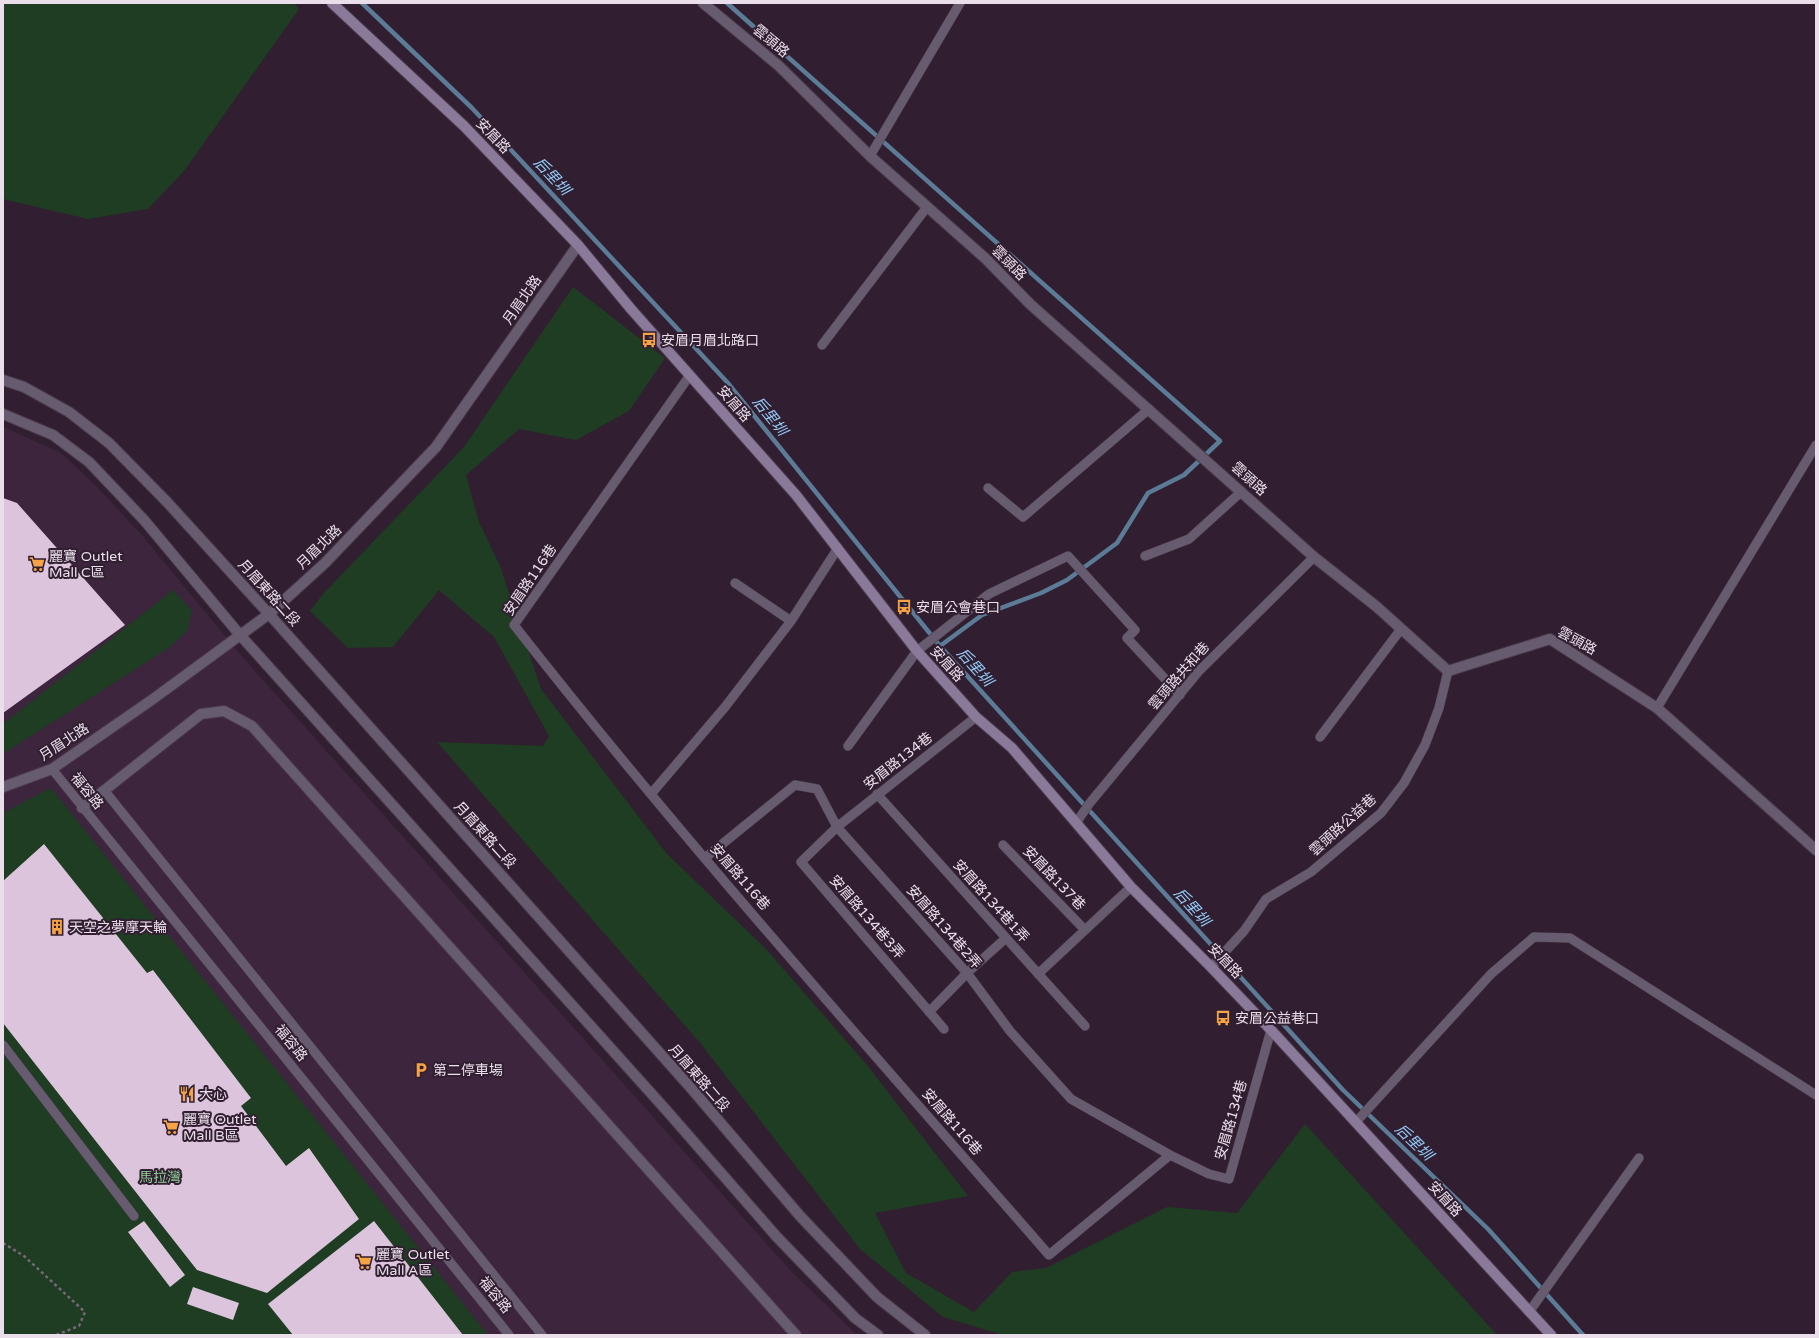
<svg xmlns="http://www.w3.org/2000/svg" width="1819" height="1338" viewBox="0 0 1819 1338" font-family="'Varela Round','Noto Sans TC',sans-serif">
<rect width="100%" height="100%" fill="#311f31"/>
<!-- built -->
<path fill="#3c253d" d="M3,427L61,453L95,485L141,534L239,653L790,1270L857,1335H3Z"/>
<!-- green -->
<path fill="#1e3d22" d="M3,3H294L299,9L184,171L148,209L88,219L3,199Z
M573,287L665,358L629,411L576,440L519,429L466,475L479,522L500,566L541,689L667,854L767,950L867,1065L968,1196L875,1213L906,1273L974,1312L1012,1272L1046,1268L1167,1207L1237,1213L1305,1124L1497,1335H1003L943,1317L860,1249L701,1044L437,742L543,746L549,736L494,637L439,590L393,647L348,648L310,611L323,594L464,447Z
M173,590L192,611L187,631L170,647L3,754V724Z
M51,788L488,1335H3V813Z"/>
<g fill="none" stroke-linecap="round" stroke-linejoin="round">
<!-- stream -->
<path stroke="#5b7b97" stroke-width="4.5" d="M362,3L472,108L727,382L940,646L1343,1090L1488,1229L1583,1335
M727,3L1220,441L1184,475L1148,493L1117,543L1067,580L1041,593L982,615L940,646"/>
</g>
<!-- building -->
<path fill="#dbc4dc" d="M3,498L17,503L125,625L3,713Z
M44,844L147,973L153,970L251,1098L241,1106L286,1166L309,1148L359,1219L267,1293L197,1270L3,1023V881Z
M144,1221L185,1275L170,1287L128,1232Z
M374,1221L463,1335H293L268,1304Z
M193,1287L239,1303L233,1320L187,1304Z"/>
<g fill="none" stroke-linecap="round" stroke-linejoin="round">
<defs>
<path id="lane" d="M870,156L960,3
M822,345L927,207
M690,375L514,625C684,842 868,1047 1049,1255L1170,1155
M988,488L1023,517L1149,409
M1145,556L1189,539L1241,492
M735,583L791,621
M1657,708L1816,445
M1320,737L1401,629
M848,746L917,651L989,594L1068,556L1135,630L1127,638L1180,695
M52,769L509,1335
M104,790L542,1335
M651,794L725,707L791,621L838,548
M877,794L1085,1026
M1076,823L1089,804L1199,671L1314,557
M1003,845L1085,930
M705,858L795,785L817,789L837,827L967,973L1010,1031L1071,1099L1170,1155L1209,1174L1229,1179L1271,1030
M1211,967L1244,931L1266,899L1311,872L1381,813L1404,783L1425,745L1439,708L1448,671
M1038,974L1131,887
M929,1012L967,973L1006,938
M944,1029L801,862L837,827L976,717
M3,1045L134,1216
M1356,1122L1491,974L1534,937L1570,938L1816,1095
M1529,1312L1639,1158"/>
<path id="street" d="M703,3L779,66L870,156L986,259L1030,304L1314,557L1377,607L1448,671L1550,639L1657,708L1816,850
M3,380L24,387L69,412L109,443L167,502L269,614L690,1087L800,1216L877,1297L925,1335
M3,414L53,435L89,462L144,520L240,635L667,1111L776,1236L855,1318L878,1335
M3,787L52,769L153,699L269,614L325,563L436,447L578,245
M82,808L201,714L224,711L252,726L796,1335"/>
<path id="secondary" d="M332,3L464,126L578,245L631,309L796,495L917,651L976,717L1012,748L1131,887L1211,967L1271,1030L1551,1335"/>
</defs>
<!-- lane casing -->
<use href="#lane" stroke="#4b3a4b" stroke-width="10"/>
<!-- street casing -->
<use href="#street" stroke="#4b3a4b" stroke-width="12"/>
<!-- secondary casing -->
<use href="#secondary" stroke="#4b3a4b" stroke-width="12"/>
<!-- path -->
<path stroke="#786878" stroke-width="2.5" stroke-dasharray="3 3" stroke-linecap="butt" d="M3,1243L24,1256L85,1312L79,1326L56,1335"/>
<!-- lane -->
<use href="#lane" stroke="#675b70" stroke-width="9"/>
<!-- street -->
<use href="#street" stroke="#675b70" stroke-width="10"/>
<!-- secondary -->
<use href="#secondary" stroke="#8b799a" stroke-width="10"/>
</g>
<!-- icons -->
<defs>
<symbol id="bus-bare" viewBox="-9 -9 18 18"><path d="M-5-6H5V4H4V6H2V4H-2V6H-4V4H-5ZM-3.5-4V0h7V-4ZM-3.5 1.2v1.5H-2V1.2ZM2 1.2v1.5H3.5V1.2Z" fill="#f5a345" stroke="#311f31" stroke-width="2.5" paint-order="stroke"/></symbol>
<symbol id="supermarket-bare" viewBox="-9 -9 18 18"><path d="M-6-5.5h2.5l.6 2H6L4.5 2H-2.5L-4.4-4H-6ZM-1.5 3.2a1.3 1.3 0 1 0 .1 0ZM3 3.2a1.3 1.3 0 1 0 .1 0Z" fill="#f5a345" stroke="#311f31" stroke-width="2.5" paint-order="stroke"/></symbol>
<symbol id="building-bare" viewBox="-9 -9 18 18"><path d="M-4-6H4V6H1V3H-1V6H-4ZM-2.5-4.3h1.7v1.8h-1.7ZM.8-4.3h1.7v1.8H.8ZM-2.5-1h1.7V.8h-1.7ZM.8-1h1.7V.8H.8Z" fill="#f5a345" stroke="#311f31" stroke-width="2.5" paint-order="stroke"/></symbol>
<symbol id="parking-bare" viewBox="-9 -9 18 18"><path d="M-3.5-5.5H1a3.5 3.5 0 0 1 0 7H-1V5.5H-3.5ZM-1-3.4V-.6H.8a1.4 1.4 0 0 0 0-2.8Z" fill="#f5a345" stroke="#311f31" stroke-width="2.5" paint-order="stroke"/></symbol>
<symbol id="restaurant-bare" viewBox="-9 -9 18 18"><path d="M-5-6h1v4h1v-4h1v4h1v-4h1v5L-1.5 .5V6h-2V.5L-5-1ZM5-6V6H3V1.5H1.5Q1.5-4 5-6Z" fill="#f5a345" stroke="#311f31" stroke-width="2.5" paint-order="stroke"/></symbol>
</defs>
<g fill-rule="evenodd">
<use href="#bus-bare" x="638" y="329" width="22" height="22"/>
<use href="#supermarket-bare" x="26" y="553" width="22" height="22"/>
<use href="#bus-bare" x="893" y="596" width="22" height="22"/>
<use href="#building-bare" x="46" y="916" width="22" height="22"/>
<use href="#bus-bare" x="1212" y="1007" width="22" height="22"/>
<use href="#parking-bare" x="410" y="1059" width="22" height="22"/>
<use href="#restaurant-bare" x="176" y="1083" width="22" height="22"/>
<use href="#supermarket-bare" x="160" y="1116" width="22" height="22"/>
<use href="#supermarket-bare" x="353" y="1251" width="22" height="22"/>
</g>
<g text-anchor="middle" dominant-baseline="central" stroke-width="4" stroke-linejoin="round" paint-order="stroke">
<!-- street labels -->
<g font-size="14" fill="#eadeea" stroke="#311f31">
<text transform="translate(771 41) rotate(40)">雲頭路</text>
<text transform="translate(493 136) rotate(46)">安眉路</text>
<text transform="translate(1009 263) rotate(45)">雲頭路</text>
<text transform="translate(522 300) rotate(-55)">月眉北路</text>
<text transform="translate(734 404) rotate(49)">安眉路</text>
<text transform="translate(1249 479) rotate(42)">雲頭路</text>
<text transform="translate(319 547) rotate(-44)">月眉北路</text>
<text transform="translate(530 580) rotate(-56)">安眉路116巷</text>
<text transform="translate(269 593) rotate(48)">月眉東路二段</text>
<text transform="translate(1577 641) rotate(29)">雲頭路</text>
<text transform="translate(947 664) rotate(48)">安眉路</text>
<text transform="translate(1179 676) rotate(-49)">雲頭路共和巷</text>
<text transform="translate(64 742) rotate(-33)">月眉北路</text>
<text transform="translate(898 761) rotate(-38)">安眉路134巷</text>
<text transform="translate(87 791) rotate(51)">福容路</text>
<text transform="translate(1343 825) rotate(-42)">雲頭路公益巷</text>
<text transform="translate(485 835) rotate(48)">月眉東路二段</text>
<text transform="translate(740 877) rotate(49)">安眉路116巷</text>
<text transform="translate(1054 878) rotate(46)">安眉路137巷</text>
<text transform="translate(991 901) rotate(48)">安眉路134巷1弄</text>
<text transform="translate(867 917) rotate(49)">安眉路134巷3弄</text>
<text transform="translate(944 927) rotate(49)">安眉路134巷2弄</text>
<text transform="translate(1225 961) rotate(46)">安眉路</text>
<text transform="translate(291 1043) rotate(51)">福容路</text>
<text transform="translate(699 1078) rotate(49)">月眉東路二段</text>
<text transform="translate(1231 1120) rotate(-74)">安眉路134巷</text>
<text transform="translate(952 1122) rotate(49)">安眉路116巷</text>
<text transform="translate(1445 1199) rotate(48)">安眉路</text>
<text transform="translate(495 1295) rotate(51)">福容路</text>
</g>
<!-- poi labels -->
<g font-size="14" fill="#eadeea" stroke="#311f31" text-anchor="start">
<text x="661" y="340">安眉月眉北路口</text>
<text x="49" y="556">麗寶 Outlet<tspan x="49" dy="16">Mall C區</tspan></text>
<text x="916" y="607">安眉公會巷口</text>
<text x="69" y="927">天空之夢摩天輪</text>
<text x="1235" y="1018">安眉公益巷口</text>
<text x="433" y="1070">第二停車場</text>
<text x="199" y="1094">大心</text>
<text x="183" y="1119">麗寶 Outlet<tspan x="183" dy="16">Mall B區</tspan></text>
<text x="376" y="1254">麗寶 Outlet<tspan x="376" dy="16">Mall A區</tspan></text>
</g>
<!-- park labels -->
<g font-size="14" fill="#8fd295" stroke="#311f31">
<text x="160" y="1177">馬拉灣</text>
</g>
<!-- water labels -->
<g font-size="15" font-style="italic" fill="#91ccf8" stroke="#311f31">
<text transform="translate(552 176) rotate(47)">后里圳</text>
<text transform="translate(770 416) rotate(51)">后里圳</text>
<text transform="translate(975 667) rotate(48)">后里圳</text>
<text transform="translate(1192 907) rotate(48)">后里圳</text>
<text transform="translate(1414 1142) rotate(44)">后里圳</text>
</g>
</g>
<!-- border -->
<rect width="1819" height="1338" fill="none" stroke="#eadeea" stroke-width="8"/>
</svg>
